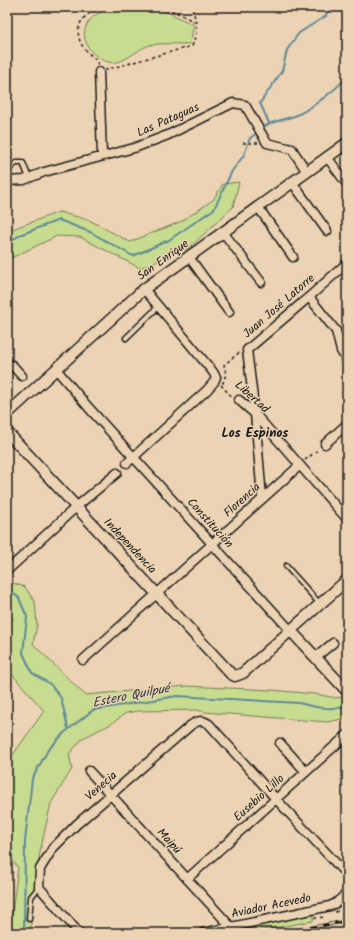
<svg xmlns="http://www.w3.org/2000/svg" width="354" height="940" viewBox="0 0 354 940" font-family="Kalam,sans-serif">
<rect width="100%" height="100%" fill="#ecd3b3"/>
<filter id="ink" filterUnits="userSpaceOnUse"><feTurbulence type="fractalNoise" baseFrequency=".025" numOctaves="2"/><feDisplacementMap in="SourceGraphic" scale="8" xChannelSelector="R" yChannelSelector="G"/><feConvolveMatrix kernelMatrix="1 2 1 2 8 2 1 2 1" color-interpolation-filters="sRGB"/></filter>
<g filter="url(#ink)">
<!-- green -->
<path fill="#c8dc90" stroke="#727c56" d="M116,7H152L163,10L194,25L190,44C180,44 159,43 150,45C136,49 123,66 108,62C89,57 76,34 91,19C97,12 107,10 116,7Z
M239,182L233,207L189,248L140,268L80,237L57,236L7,260V231L59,212L89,220L130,242L182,221L213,200L223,184Z
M7,581L25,587L35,602L37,625L33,644L85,695L186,686L271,690L315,694L336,698L347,696V718L327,722L205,712L197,710L138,711L126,713L111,724L83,738L69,754L72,769L51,803L40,852L31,907V931L32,933H9L18,868L7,852V763L44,711L7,668V630L13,619L7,614Z
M313,914V921L246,933H221L287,918Z"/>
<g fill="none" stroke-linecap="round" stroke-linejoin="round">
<!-- stream -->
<path stroke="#5d8998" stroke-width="2" d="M269,123L260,103L282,71L287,50L299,33L326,16L328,7
M262,128C273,120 285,120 297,115C310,109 339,88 347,76
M7,243L22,234L59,220L90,232L133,256L169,240L214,209L232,171L244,155L250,138L257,133
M7,588L19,598L27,617L23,653L32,673L50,684L61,698L68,728
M24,933L25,841L32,779L48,750L64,733L93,710L177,696L299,703C314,707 332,711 347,706"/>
<defs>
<path id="service" d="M7,171L16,163H23L29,178
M126,338L159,306
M286,566L320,604
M29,919L31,897L39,887"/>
<path id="minor" d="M99,72L102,155
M327,157L347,184
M7,181L24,180L44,172L134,148L168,135L233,103L245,105L267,143L292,149L307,172
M292,182L327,231
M258,207L293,257
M223,232L261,282
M189,257L229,312
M309,297L336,331L341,351L347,361
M7,365H12L22,376
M56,369L89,408L291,631
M239,400L255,414L347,519
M325,444L347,424
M127,463L207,390L214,382L216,377L213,372L144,289
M262,498L255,414L247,350L309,297L347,263
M10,568L76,507L117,473
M316,657L333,643
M83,660L299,466
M280,743L306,772
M89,771L231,927
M187,879L347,735
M79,933L39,887L40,869L53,848L77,824L191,725C197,721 202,719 209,724L276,799L347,875
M203,933L330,906L336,903L347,893"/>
<path id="tertiary" d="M7,414L144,289L347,143
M7,432L231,674L235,676L243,673L347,580
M291,631L347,691"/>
</defs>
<!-- service casing -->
<use href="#service" stroke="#1c1c1c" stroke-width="7"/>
<!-- minor casing -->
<use href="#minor" stroke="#1c1c1c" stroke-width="11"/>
<!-- tertiary casing -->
<use href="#tertiary" stroke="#1c1c1c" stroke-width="13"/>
<!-- path -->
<path stroke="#1c1c1c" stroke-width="1.5" stroke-dasharray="3 3" stroke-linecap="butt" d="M166,7L197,23
M98,65C97,58 89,55 85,49C76,40 76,24 86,16C90,12 98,10 103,7
M105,70L192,46C198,31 197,23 192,7
M243,143H259
M7,203L10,202
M222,383H223L226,374L224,365L241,351
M221,385L232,397
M305,460L319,449
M335,912L344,909L343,906
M315,917V918L326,917
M7,933L10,926
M328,933H337"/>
<!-- service -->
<use href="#service" stroke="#ecd3b3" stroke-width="4"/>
<!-- minor -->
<use href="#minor" stroke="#ecd3b3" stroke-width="8"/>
<!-- tertiary -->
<use href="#tertiary" stroke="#ecd3b3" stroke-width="10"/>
<defs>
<path id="rail" d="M281,933L347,921"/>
</defs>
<!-- rail casing -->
<use href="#rail" stroke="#1c1c1c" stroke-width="3.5"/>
<!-- rail -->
<use href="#rail" stroke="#ecd3b3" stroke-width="2" stroke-dasharray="6" stroke-linecap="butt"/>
</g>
</g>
<g text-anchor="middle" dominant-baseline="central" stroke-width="3" stroke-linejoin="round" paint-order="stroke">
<!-- street labels -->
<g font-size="12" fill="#1c1c1c" stroke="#ecd3b3">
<text transform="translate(168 120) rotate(-24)">Las Pataguas</text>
<text transform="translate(163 260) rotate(-36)">San Enrique</text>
<text transform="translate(279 306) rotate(-41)">Juan José Latorre</text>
<text transform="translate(252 397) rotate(42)">Libertad</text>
<text transform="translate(242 500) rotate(-42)">Florencia</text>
<text transform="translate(210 523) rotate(48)">Constitución</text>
<text transform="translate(130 546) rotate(47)">Independencia</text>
<text transform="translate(101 786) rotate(-41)">Venecia</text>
<text transform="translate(259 798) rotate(-42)">Eusebio Lillo</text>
<text transform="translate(169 841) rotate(48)">Maipú</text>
<text transform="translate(271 906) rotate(-12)">Aviador Acevedo</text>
</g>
<!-- neighbourhood labels -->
<g font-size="13" font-weight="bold" fill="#1c1c1c" stroke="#ecd3b3">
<text x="255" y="433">Los Espinos</text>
</g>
<!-- water labels -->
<g font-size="13" font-style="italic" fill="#324045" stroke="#ecd3b3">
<text transform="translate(131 696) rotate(-11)">Estero Quilpué</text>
</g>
</g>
<!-- margin -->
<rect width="354" height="940" fill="none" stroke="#ecd3b3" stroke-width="24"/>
<rect x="12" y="12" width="330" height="916" fill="none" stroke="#1c1c1c" stroke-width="1.5" filter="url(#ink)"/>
</svg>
